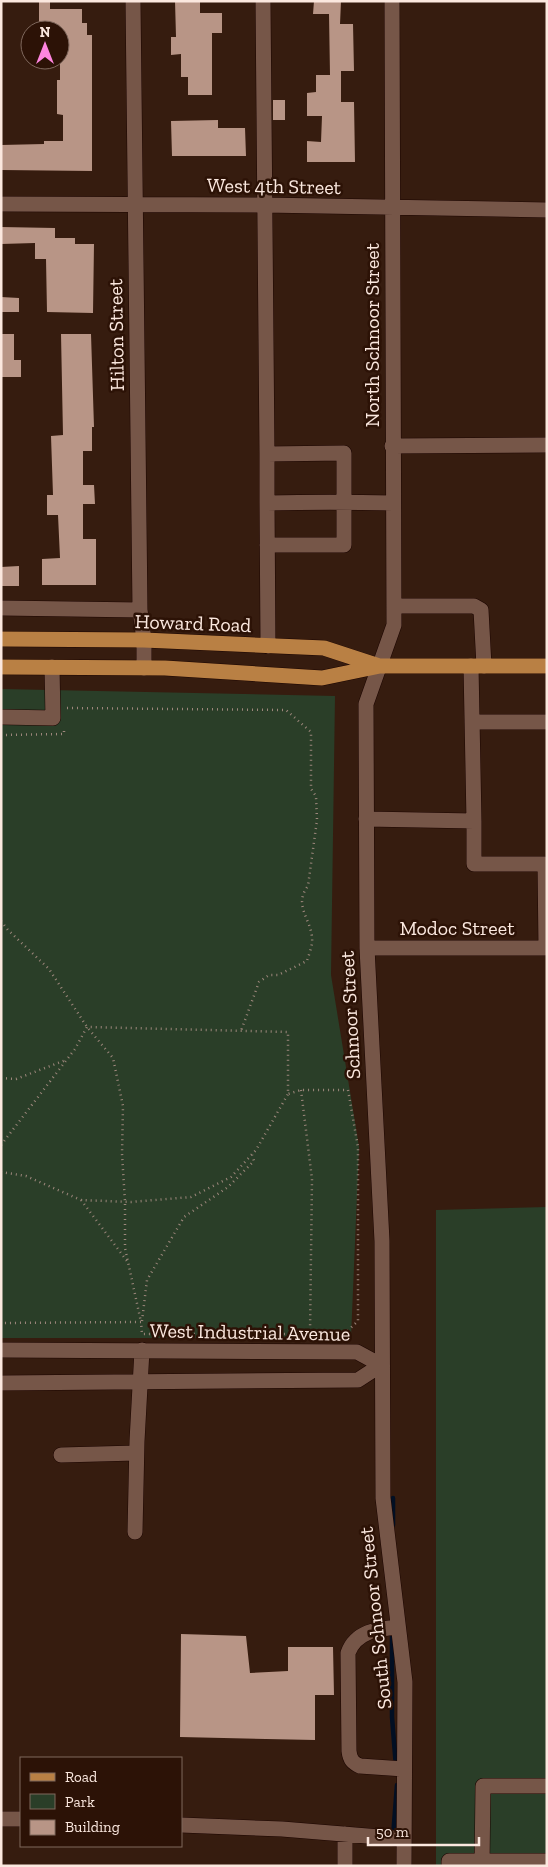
<svg xmlns="http://www.w3.org/2000/svg" width="548" height="1867" viewBox="0 0 548 1867" font-family="'Zilla Slab',serif">
<rect width="100%" height="100%" fill="#361c0f"/>
<!-- green -->
<path fill="#2a3e28" d="M1,689L335,696L331,975L359,1147L351,1338H1Z
M547,1207V1866H436V1210Z"/>
<g fill="none" stroke-linecap="round" stroke-linejoin="round">
<!-- stream -->
<path stroke="#020f23" stroke-width="4.5" d="M393,1525V1498
M392,1635V1717L396,1767
M393,1837L397,1785"/>
</g>
<!-- building -->
<path fill="#b89586" d="M39,1H50V9H82V23H87V35H92V171L1,170V145L44,144V141H63V115L57,114V80H60V30H39Z
M175,1H200V13H222V33H212V95H188V77H181V54L171,55V37H176Z
M314,1H341L340,24H353L354,71H341V102H354L355,162H307V141L321,142L322,116H307V93L316,92V75H330L329,14H313Z
M273,100H285V120H273Z
M218,120V128H245L246,156H172L171,121Z
M1,227L55,228V238H75V244H94L93,313L47,312L46,259H35V243L1,244Z
M1,297L19,298V312H1Z
M1,334H14V360H21V377H1Z
M61,334H91L94,427H92V451H83V485H94L95,504H83V539H96V585H42V559L60,558L58,515H47V495H53L51,436L63,435Z
M19,566V586H1V567Z
M181,1634L246,1636L250,1673L288,1671V1647H333L334,1695H315V1740L180,1737Z"/>
<g fill="none" stroke-linecap="round" stroke-linejoin="round">
<defs>
<path id="minor" d="M133,1L140,610L144,640V668
M263,1L267,454
M392,1L394,625L366,704L367,948L382,1241L383,1498L405,1682L404,1866
M1,204L264,205L547,210
M392,446L547,445
M267,503L268,646
M267,545H344V453L267,454V503C309,502 351,502 393,503
M394,606H474L481,610L484,666
M1,608L140,610
M471,666L474,821
M1,717L53,718L52,667
M472,722H547
M366,819L474,821V864H545L546,948
M367,948H547
M1,1350L357,1352L381,1365
M1,1383L358,1380L381,1365
M61,1455L136,1453
M135,1532L137,1441L142,1350
M398,1627C378,1629 356,1631 348,1653L349,1751C350,1760 353,1763 360,1766L404,1769
M1,1819H21
M181,1825L282,1829L404,1839
M345,1866V1834
M449,1866V1861H547
M482,1866L483,1786H547"/>
<path id="major" d="M1,639L144,640L324,648L379,666
M1,667L165,668L322,678L380,666H547"/>
</defs>
<!-- minor casing -->
<use href="#minor" stroke="#1c0500" stroke-width="16"/>
<!-- major casing -->
<use href="#major" stroke="#1c0500" stroke-width="16"/>
<!-- path -->
<path stroke="#9d877c" stroke-width="2.5" stroke-dasharray="1 4" stroke-linecap="butt" d="M67,708L286,710L311,732V789L316,796L317,820L308,886C293,905 311,919 312,938C313,945 309,954 307,961L278,975H269L259,982L241,1031
M1,735L64,734V728
M1,921L8,930L49,969L87,1027L113,1058L123,1106L122,1154L125,1202V1248L141,1322
M1,1078L16,1079L66,1060
M301,1090L312,1179L310,1333
M1,1145L75,1049L87,1027L288,1032V1094L301,1090H348L358,1147V1321L344,1334H142L141,1322L1,1323
M1,1172L26,1176L81,1200L131,1202L191,1197L231,1177L256,1150L288,1094
M81,1200L127,1261
M142,1321L147,1280L184,1217L228,1187L254,1161L252,1155"/>
<!-- minor -->
<use href="#minor" stroke="#765648" stroke-width="15"/>
<!-- major -->
<use href="#major" stroke="#b98044" stroke-width="15"/>
</g>
<g text-anchor="middle" dominant-baseline="central" stroke-width="5" stroke-linejoin="round" paint-order="stroke">
<!-- street labels -->
<g font-size="20" fill="#fbe8df" stroke="#2c1206">
<text transform="translate(274 186) rotate(1)">West 4th Street</text>
<text transform="translate(116 335) rotate(-91)">Hilton Street</text>
<text transform="translate(372 335) rotate(-90)">North Schnoor Street</text>
<text transform="translate(193 623) rotate(2)">Howard Road</text>
<text x="457" y="928">Modoc Street</text>
<text transform="translate(350 1015) rotate(-93)">Schnoor Street</text>
<text transform="translate(250 1332) rotate(1)">West Industrial Avenue</text>
<text transform="translate(375 1618) rotate(-96)">South Schnoor Street</text>
</g>
</g>
<!-- border -->
<rect width="548" height="1867" fill="none" stroke="#fbe8df" stroke-width="5"/>
<!-- legend -->
<rect x="20" y="1757" width="162" height="90" fill="#2c1206" stroke="#7f685d"/>
<rect x="30" y="1773" width="25" height="8" fill="#b98044" stroke="#7f685d"/>
<text x="65" y="1782" font-size="15" fill="#fbe8df">Road</text>
<rect x="30" y="1794" width="25" height="15" fill="#2a3e28" stroke="#7f685d"/>
<text x="65" y="1807" font-size="15" fill="#fbe8df">Park</text>
<rect x="30" y="1820" width="25" height="15" fill="#b89586" stroke="#7f685d"/>
<text x="65" y="1832" font-size="15" fill="#fbe8df">Building</text>
<!-- north arrow -->
<g transform="translate(45 45)"><circle r="24" fill="#2c1206" stroke="#7f685d"/>
<path d="M0-4L9 19L0 12L-9 19Z" fill="#fe85df"/>
<text y="-8" font-size="14" font-weight="bold" text-anchor="middle" fill="#fbe8df">N</text>
</g>
<!-- scale -->
<path d="M368 1837v8h111v-8" fill="none" stroke="#fbe8df" stroke-width="2.5"/>
<text x="376" y="1837" font-size="15" fill="#fbe8df" stroke="#2c1206" stroke-width="4" paint-order="stroke">50 m</text>
</svg>
